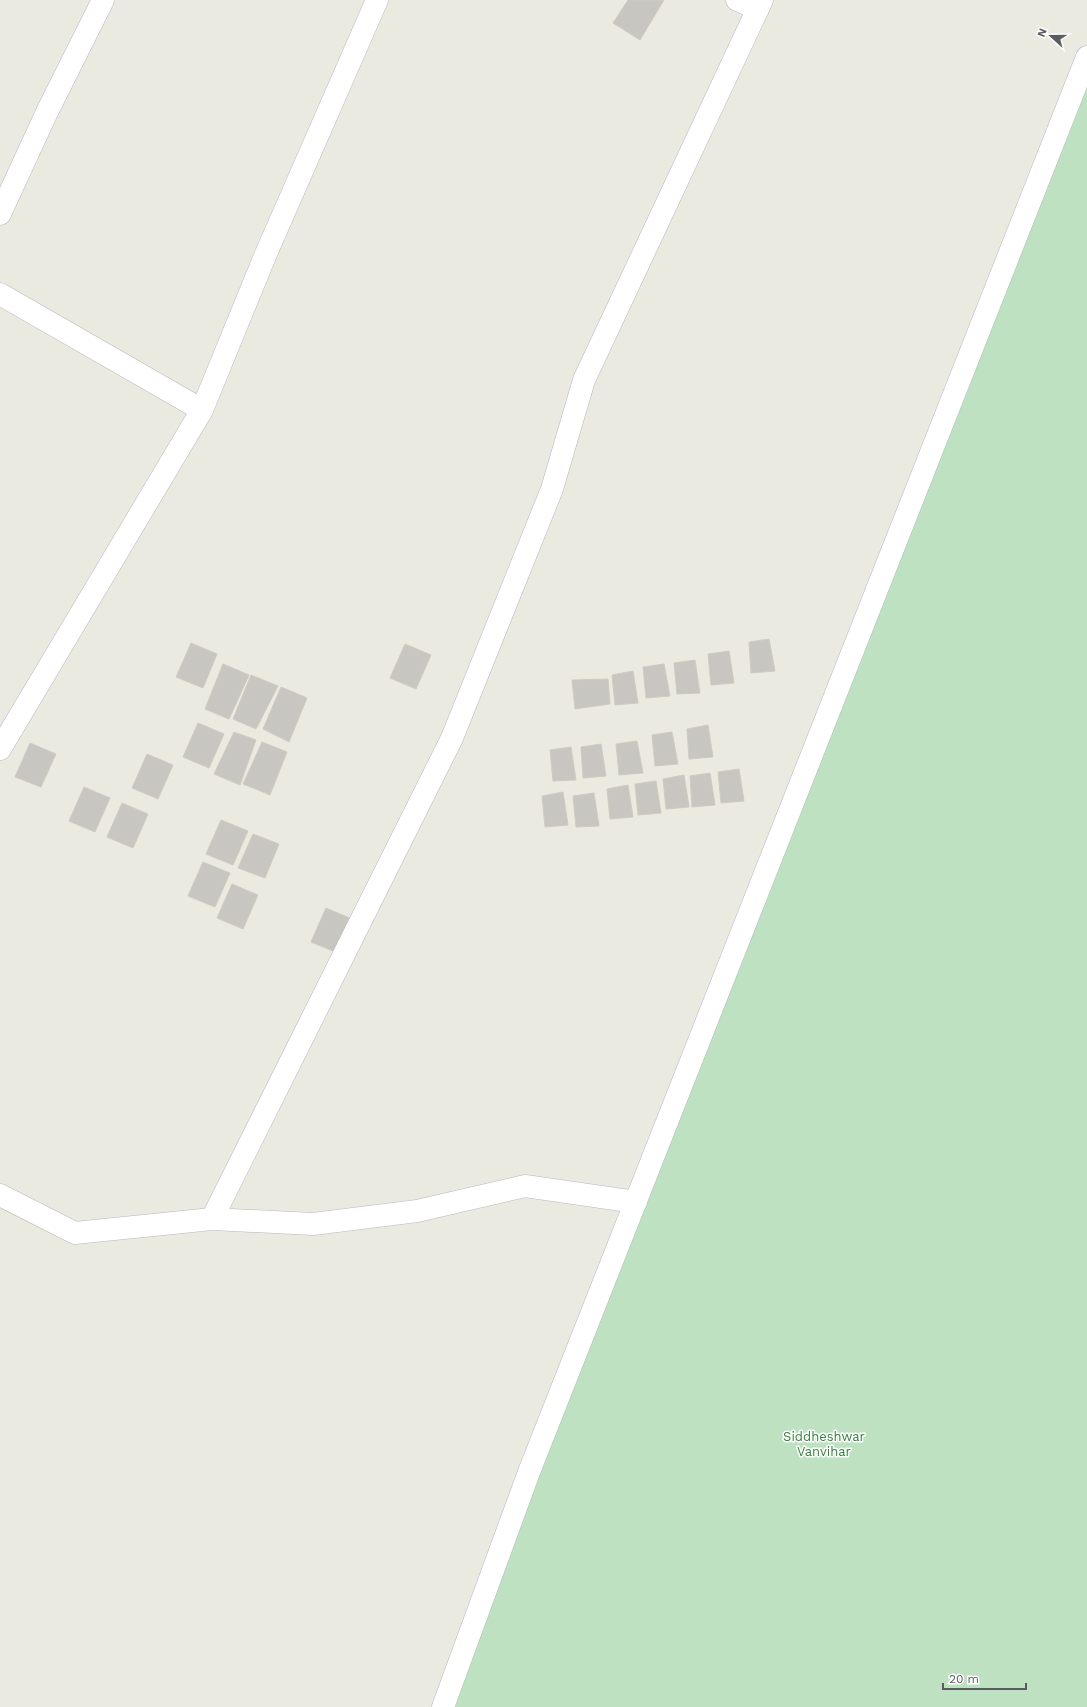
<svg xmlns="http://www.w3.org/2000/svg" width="1087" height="1707" viewBox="0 0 1087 1707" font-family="'Work Sans',sans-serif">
<rect width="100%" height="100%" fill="#ebeae0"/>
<!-- green -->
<path fill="#bee1c1" d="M1087,57V1707H443Z"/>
<!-- building -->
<path fill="#c8c6c0" stroke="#cfcbbf" d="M628,0H664L640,40L613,23Z
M769,639L775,671L751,673L749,642Z
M191,643L217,654L203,688L176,677Z
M405,644L431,655L416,689L390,678Z
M729,651L734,683L711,685L708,654Z
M695,660L700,693L677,694L674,663Z
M223,664L249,675L229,719L205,709Z
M664,664L670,696L646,698L643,667Z
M633,671L638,703L615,705L612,675Z
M251,675L278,686L256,729L233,719Z
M608,679L610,704L575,709L572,680Z
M281,687L307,698L289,742L263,729Z
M198,723L224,734L209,768L183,757Z
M708,725L713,757L689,759L687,729Z
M234,732L256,740L240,785L214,774Z
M672,732L678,764L655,766L652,735Z
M637,741L643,773L619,775L616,744Z
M262,742L287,752L270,795L243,784Z
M30,743L56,754L41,787L15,777Z
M601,744L606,776L583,778L581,747Z
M571,747L576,780L553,781L550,750Z
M147,754L173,765L158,799L132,788Z
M739,769L744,801L721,803L718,772Z
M710,773L715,805L692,807L690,776Z
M684,775L689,807L666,809L663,779Z
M656,781L661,813L638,815L635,784Z
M628,785L633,817L610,819L607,789Z
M84,787L110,798L95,832L69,821Z
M563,792L568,825L545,827L542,796Z
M594,793L599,826L576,827L573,796Z
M122,803L148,814L133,848L107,837Z
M221,820L248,831L233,865L206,854Z
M253,834L279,844L265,878L238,868Z
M203,862L230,873L215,907L188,896Z
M232,884L258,895L243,929L217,918Z
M326,908L352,919L338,953L311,942Z"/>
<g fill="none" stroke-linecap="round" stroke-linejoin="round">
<defs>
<path id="minor" d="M737,0L758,9
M0,214L47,112L103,0
M0,294L202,410
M0,749L202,410L265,256L377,0
M0,1195L75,1233L212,1219L313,1224L417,1211L525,1186L636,1202
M212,1219L452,738L552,489L584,380L762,0"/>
<path id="tertiary" d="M443,1707L529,1472L1087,57"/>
</defs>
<!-- minor casing -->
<use href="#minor" stroke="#b6b8bc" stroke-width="23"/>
<!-- tertiary casing -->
<use href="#tertiary" stroke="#b6b8bc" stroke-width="23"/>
<!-- minor -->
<use href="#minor" stroke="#fff" stroke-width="22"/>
<!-- tertiary -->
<use href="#tertiary" stroke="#fff" stroke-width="22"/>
</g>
<g text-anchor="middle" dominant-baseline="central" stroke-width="3" stroke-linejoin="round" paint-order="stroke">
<!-- park labels -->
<g font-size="13" fill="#3a7f42" stroke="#fff">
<text x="824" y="1436">Siddheshwar<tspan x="824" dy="15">Vanvihar</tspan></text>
</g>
</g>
<!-- north arrow -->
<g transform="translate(1051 36) rotate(291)" stroke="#ffffff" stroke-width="3" paint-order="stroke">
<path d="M0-3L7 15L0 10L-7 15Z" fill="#595c60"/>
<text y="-6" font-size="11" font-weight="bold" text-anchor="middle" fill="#595c60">N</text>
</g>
<!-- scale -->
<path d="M943 1683v6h83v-6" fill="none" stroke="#595c60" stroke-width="2"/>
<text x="949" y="1683" font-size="12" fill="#595c60" stroke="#ffffff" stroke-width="3" paint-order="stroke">20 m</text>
</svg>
